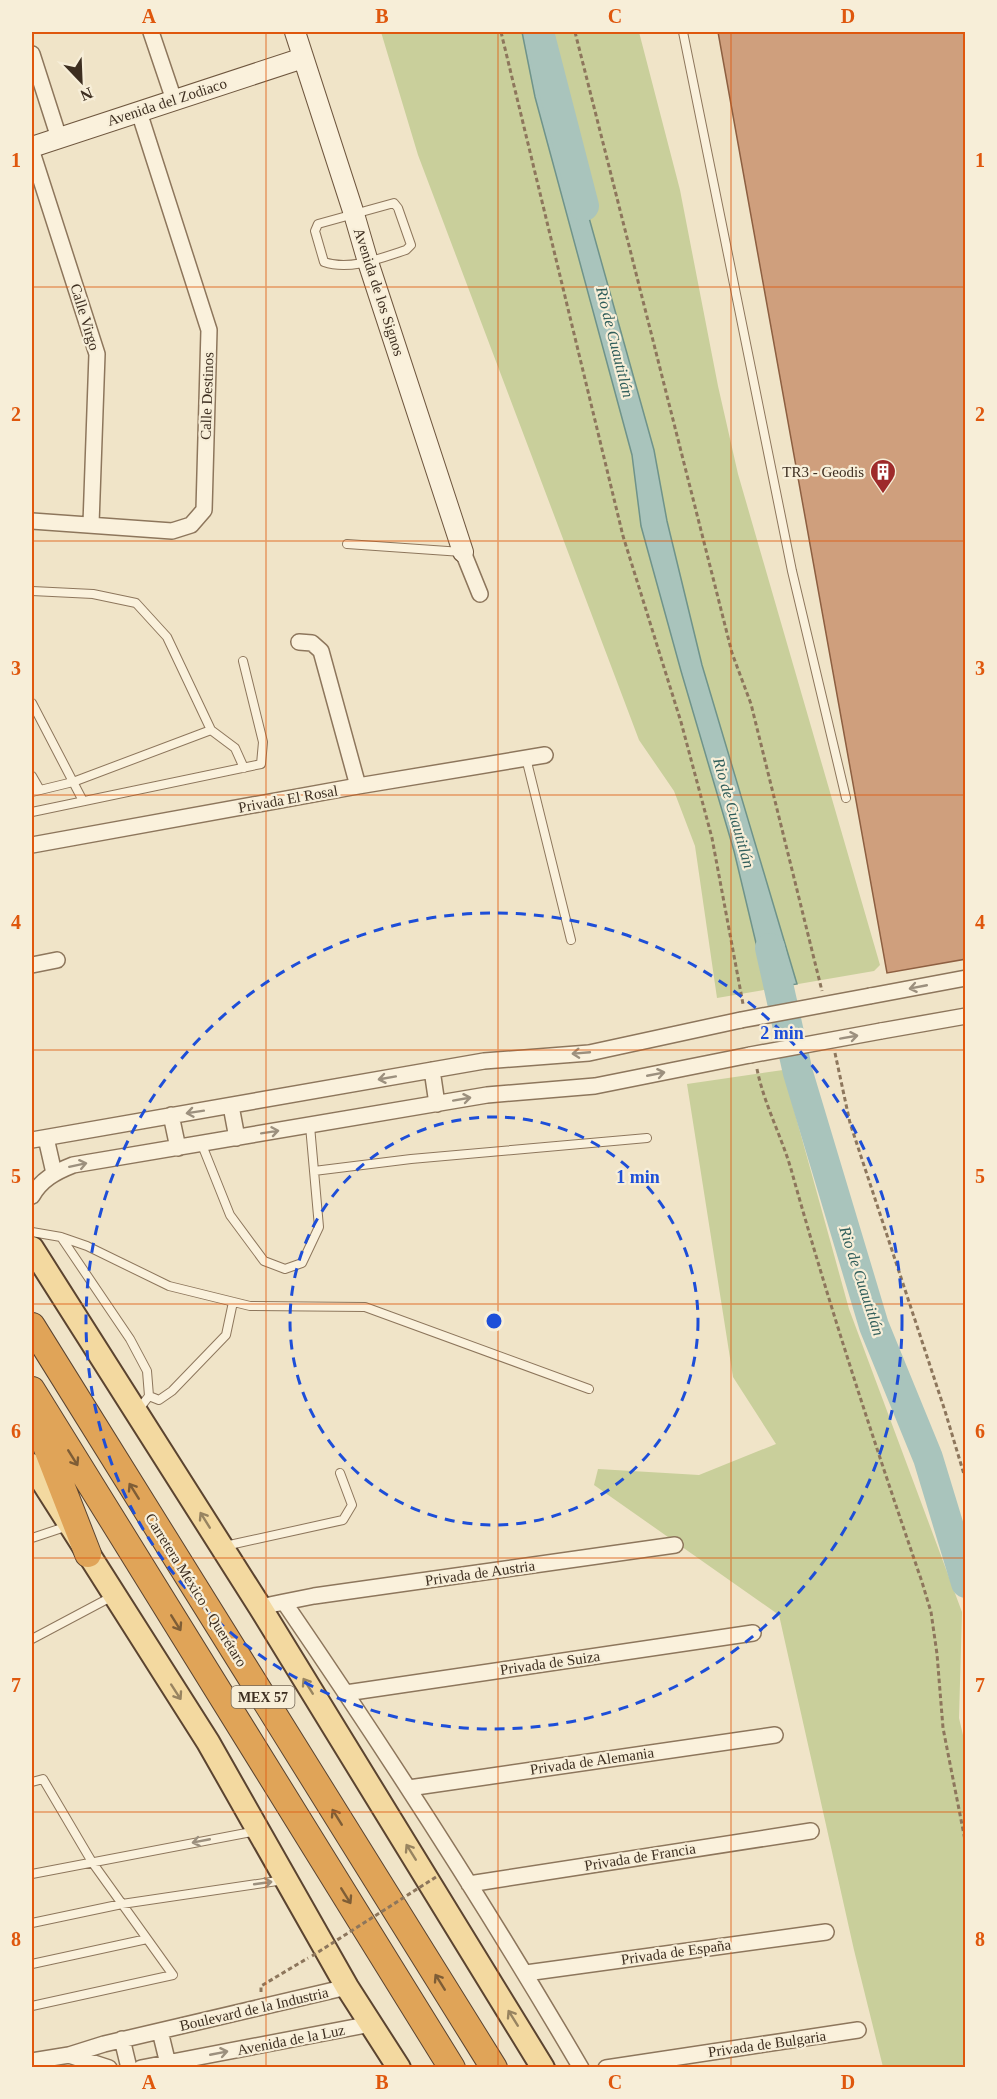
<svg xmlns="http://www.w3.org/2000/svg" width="997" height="2099" viewBox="0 0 997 2099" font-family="Georgia,serif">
<rect width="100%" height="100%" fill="#f0e4c8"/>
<!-- green -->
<path fill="#c9cf9b" d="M381,32H639L680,190L718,386L738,474L880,965L874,971L717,998L695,846L674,791L639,740L418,155Z
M783,1070L849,1309L962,1612L959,1718L966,1748L965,2067H883L854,1950L779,1615L594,1485L598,1469L699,1475L776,1444L733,1377L687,1084Z"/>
<!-- water -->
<path fill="#a9c4bc" stroke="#6f938a" stroke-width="1.5" d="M522,32H542L553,89L654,450L667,521L702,665L797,984L767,989L734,851L681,671L641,526L632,455L535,97Z"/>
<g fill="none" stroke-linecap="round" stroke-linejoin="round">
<!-- river -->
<path stroke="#a9c4bc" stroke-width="30" d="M539,32L584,206
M770,948L798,1073L874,1326L928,1458L966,1583"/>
</g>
<!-- building -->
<path fill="#cf9f7d" stroke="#8d5f41" stroke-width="1.5" d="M718,32H966V959L887,973Z"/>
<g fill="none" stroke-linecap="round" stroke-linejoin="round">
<defs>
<path id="lane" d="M683,32L792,571L846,798
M394,203L398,208L411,245L406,250C381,258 350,271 324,262L315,231L318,224Z
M347,544L462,552
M32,591L93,594L136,603L167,637L211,730L73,782L32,792
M32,703L83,801
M211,730L235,748L244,768
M526,758L571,940
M32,776L40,790
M32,812L261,764L263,742L243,661
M202,1145L230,1215L264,1261L285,1269L302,1263L319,1227L310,1126
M314,1171L411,1159L647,1138
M32,1232L61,1237L130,1339L147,1371L149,1396L139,1409
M61,1237L87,1246L169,1286L250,1306L365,1307L589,1389
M149,1396L159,1400L172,1391L226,1335L233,1302
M32,1538L68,1526
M225,1546L343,1520L352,1505L340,1473
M32,1639L113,1596
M32,1782L43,1779L92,1862L173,1975L32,2006
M32,1874L257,1831
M32,1923L122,1904L284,1880
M32,1964L147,1939"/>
<path id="street" d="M151,32L174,100
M32,54L59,138
M32,152L97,354L91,524
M32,521L172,531L191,525L204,510L209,330L139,112
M463,552L480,594
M299,642L312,643L321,651L358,786
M32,845L358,786L545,755
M32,965L57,960
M870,996L966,978
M881,1031L966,1016
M432,1070L437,1104
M231,1106L237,1138
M171,1115L178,1148
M46,1138L54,1173
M32,1140L484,1061L589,1053L741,1020
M32,1196C41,1180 55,1172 73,1165L487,1095L595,1086L750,1055
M284,1602L314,1596L675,1545
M260,1607L284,1602C388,1754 488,1909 581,2068
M346,1693L753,1633
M409,1788L775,1735
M469,1884L811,1831
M526,1973L826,1932
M160,2031L169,2068
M122,2039L129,2068
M69,2055L109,2068
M32,2061L69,2055L104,2044L347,1987
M141,2068L371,2024
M606,2068L858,2030"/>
<path id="secondary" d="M295,32L354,214L368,262L463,552
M32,147L303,58"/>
<path id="primary" d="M32,1248L260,1607L543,2068
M32,1465L208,1742L347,1987L399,2068"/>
<path id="highway" d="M32,1326L494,2068
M32,1390L452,2068
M34,1415L88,1554"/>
</defs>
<!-- lane casing -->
<use href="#lane" stroke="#8d765c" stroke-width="10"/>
<!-- street casing -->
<use href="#street" stroke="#8d765c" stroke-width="18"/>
<!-- secondary casing -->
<use href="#secondary" stroke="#6f573f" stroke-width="22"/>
<!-- primary casing -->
<use href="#primary" stroke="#5b4430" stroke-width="26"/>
<!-- highway casing -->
<use href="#highway" stroke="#5b4430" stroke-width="28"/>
<!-- path -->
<path stroke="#8d765c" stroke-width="3" stroke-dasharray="4.5 3" stroke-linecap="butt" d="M501,32L623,536L681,722L712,838L743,1004
M575,32L732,653L751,704L822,991
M835,1053L850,1123L945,1411L966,1481
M757,1069C764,1104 781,1135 791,1169C830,1309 875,1445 922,1582L931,1612L937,1654L943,1728L966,1845
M261,1992V1986L308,1958"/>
<!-- lane -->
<use href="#lane" stroke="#faf1dc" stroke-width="8"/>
<!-- street -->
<use href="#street" stroke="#faf1dc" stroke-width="15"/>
<!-- secondary -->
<use href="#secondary" stroke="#faf1dc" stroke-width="20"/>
<!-- primary -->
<use href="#primary" stroke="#f3d9a0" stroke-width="22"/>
<!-- highway -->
<use href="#highway" stroke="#e0a458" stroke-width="26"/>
<defs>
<path id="street-bridge" d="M741,1020L870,996
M750,1055L881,1031"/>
</defs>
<!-- street-bridge casing -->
<use href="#street-bridge" stroke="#8d765c" stroke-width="18" stroke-linecap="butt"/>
<!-- path-bridge -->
<path stroke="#8d765c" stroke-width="3" stroke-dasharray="4.5 3" stroke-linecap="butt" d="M312,1956L436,1877"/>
<!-- street-bridge -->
<use href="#street-bridge" stroke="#faf1dc" stroke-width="15"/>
</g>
<!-- one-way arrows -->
<defs><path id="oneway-shaft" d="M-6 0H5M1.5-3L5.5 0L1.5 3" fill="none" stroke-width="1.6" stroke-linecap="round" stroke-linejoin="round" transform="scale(1.5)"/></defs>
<g stroke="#9c907e">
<use href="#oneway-shaft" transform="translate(918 987) rotate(169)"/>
<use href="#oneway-shaft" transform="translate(849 1037) rotate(-10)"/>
<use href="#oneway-shaft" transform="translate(581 1053) rotate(175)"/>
<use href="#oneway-shaft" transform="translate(656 1074) rotate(-11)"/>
<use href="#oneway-shaft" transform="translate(387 1078) rotate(170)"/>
<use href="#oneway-shaft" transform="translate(462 1099) rotate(-10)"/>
<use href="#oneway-shaft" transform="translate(195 1112) rotate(171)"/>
<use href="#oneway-shaft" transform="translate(270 1132) rotate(-9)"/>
<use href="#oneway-shaft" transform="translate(78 1165) rotate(-12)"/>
<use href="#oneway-shaft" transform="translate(201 1841) rotate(169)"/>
<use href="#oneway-shaft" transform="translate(263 1883) rotate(-8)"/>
<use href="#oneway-shaft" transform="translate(219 2053) rotate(-11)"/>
</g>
<g stroke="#7e5d36">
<use href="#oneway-shaft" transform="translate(73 1458) rotate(58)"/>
<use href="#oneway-shaft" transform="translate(134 1491) rotate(-122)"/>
<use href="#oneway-shaft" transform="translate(176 1623) rotate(58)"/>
<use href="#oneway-shaft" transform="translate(337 1817) rotate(-122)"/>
<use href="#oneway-shaft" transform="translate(346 1896) rotate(58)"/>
<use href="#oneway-shaft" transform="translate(440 1982) rotate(-122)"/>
</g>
<g stroke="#988460">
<use href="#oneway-shaft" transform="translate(205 1520) rotate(-122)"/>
<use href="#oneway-shaft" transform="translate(308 1686) rotate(-122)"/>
<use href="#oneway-shaft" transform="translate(176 1692) rotate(57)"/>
<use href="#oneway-shaft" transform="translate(411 1852) rotate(-122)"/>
<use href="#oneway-shaft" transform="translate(513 2018) rotate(-122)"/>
</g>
<!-- grid -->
<path fill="none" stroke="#df570d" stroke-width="1.5" stroke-opacity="0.55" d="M266,32V2068M498,32V2068M731,32V2068M32,287H966M32,541H966M32,795H966M32,1050H966M32,1304H966M32,1558H966M32,1812H966"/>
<!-- distance rings -->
<g fill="none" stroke="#1d4ed8" stroke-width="3" stroke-dasharray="10 8">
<circle cx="494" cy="1321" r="204"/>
<circle cx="494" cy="1321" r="408"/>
</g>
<!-- icons -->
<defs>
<symbol id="building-pin" viewBox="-11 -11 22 30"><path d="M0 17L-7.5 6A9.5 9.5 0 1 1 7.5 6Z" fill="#9e2a2b" stroke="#f7eed8"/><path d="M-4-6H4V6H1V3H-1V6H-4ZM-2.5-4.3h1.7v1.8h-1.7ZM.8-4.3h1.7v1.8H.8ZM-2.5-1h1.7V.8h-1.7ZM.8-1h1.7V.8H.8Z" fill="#fff"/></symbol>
</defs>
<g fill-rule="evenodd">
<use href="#building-pin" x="868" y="457" width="30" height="40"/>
</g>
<g text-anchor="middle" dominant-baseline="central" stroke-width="4.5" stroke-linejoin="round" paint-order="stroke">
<!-- shield labels -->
<rect fill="#f7eed8" stroke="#756857" stroke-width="1.5" x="231.5" y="1686" width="63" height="22" rx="4.5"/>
<g font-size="14" font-weight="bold" fill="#3d2e20">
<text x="263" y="1697">MEX 57</text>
</g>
<!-- street labels -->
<g font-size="15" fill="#3d2e20" stroke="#f7eed8">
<text transform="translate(167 102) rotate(-18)">Avenida del Zodiaco</text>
<text transform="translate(379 292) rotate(72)">Avenida de los Signos</text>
<text transform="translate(85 317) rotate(73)">Calle Virgo</text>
<text transform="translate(207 396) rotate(-88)">Calle Destinos</text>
<text transform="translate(288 799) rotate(-10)">Privada El Rosal</text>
<text transform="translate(480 1573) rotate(-8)">Privada de Austria</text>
<text transform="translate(196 1590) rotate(58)">Carretera México - Querétaro</text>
<text transform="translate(550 1663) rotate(-8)">Privada de Suiza</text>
<text transform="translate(592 1761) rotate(-8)">Privada de Alemania</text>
<text transform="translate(640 1857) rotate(-9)">Privada de Francia</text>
<text transform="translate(676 1952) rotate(-8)">Privada de España</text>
<text transform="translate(254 2009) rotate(-13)">Boulevard de la Industria</text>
<text transform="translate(291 2040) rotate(-11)">Avenida de la Luz</text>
<text transform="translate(767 2044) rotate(-8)">Privada de Bulgaria</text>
</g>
<!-- poi labels -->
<g font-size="15" fill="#3d2e20" stroke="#f7eed8" text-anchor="end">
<text x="864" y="472">TR3 - Geodis</text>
</g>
<!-- water labels -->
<g font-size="16" font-style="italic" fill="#2f5d5a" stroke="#f7eed8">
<text transform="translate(615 342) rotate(76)">Rio de Cuautitlán</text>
<text transform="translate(734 813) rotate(74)">Rio de Cuautitlán</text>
<text transform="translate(862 1281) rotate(72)">Rio de Cuautitlán</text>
</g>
</g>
<circle cx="494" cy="1321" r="9" fill="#1d4ed8" stroke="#f7eed8" stroke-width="3"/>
<g font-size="18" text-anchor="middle" font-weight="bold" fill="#1d4ed8" stroke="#f7eed8" stroke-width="4.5" stroke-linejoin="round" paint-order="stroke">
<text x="782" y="1039">2 min</text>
<text x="638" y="1183">1 min</text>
</g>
<!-- border -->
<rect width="997" height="2099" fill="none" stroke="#f7eed8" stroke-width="66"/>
<!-- north arrow -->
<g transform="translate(81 81) rotate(157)" stroke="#f7eed8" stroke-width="4.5" paint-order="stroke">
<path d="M0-4.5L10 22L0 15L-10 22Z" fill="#3d2e20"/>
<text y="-9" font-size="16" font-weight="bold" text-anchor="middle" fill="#3d2e20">N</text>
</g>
<rect x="33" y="33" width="931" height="2033" fill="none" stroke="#df570d" stroke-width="2"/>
<g font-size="20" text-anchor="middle" font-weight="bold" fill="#df570d">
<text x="149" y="23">A</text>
<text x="382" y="23">B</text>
<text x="615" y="23">C</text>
<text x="848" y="23">D</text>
<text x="16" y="167">1</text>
<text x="980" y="167">1</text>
<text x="16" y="421">2</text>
<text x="980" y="421">2</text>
<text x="16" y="675">3</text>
<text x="980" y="675">3</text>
<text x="16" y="929">4</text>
<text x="980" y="929">4</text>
<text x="16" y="1183">5</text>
<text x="980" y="1183">5</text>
<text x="16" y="1438">6</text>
<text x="980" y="1438">6</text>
<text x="16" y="1692">7</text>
<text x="980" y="1692">7</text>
<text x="16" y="1946">8</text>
<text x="980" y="1946">8</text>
<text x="149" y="2089">A</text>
<text x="382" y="2089">B</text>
<text x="615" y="2089">C</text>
<text x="848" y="2089">D</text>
</g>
</svg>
